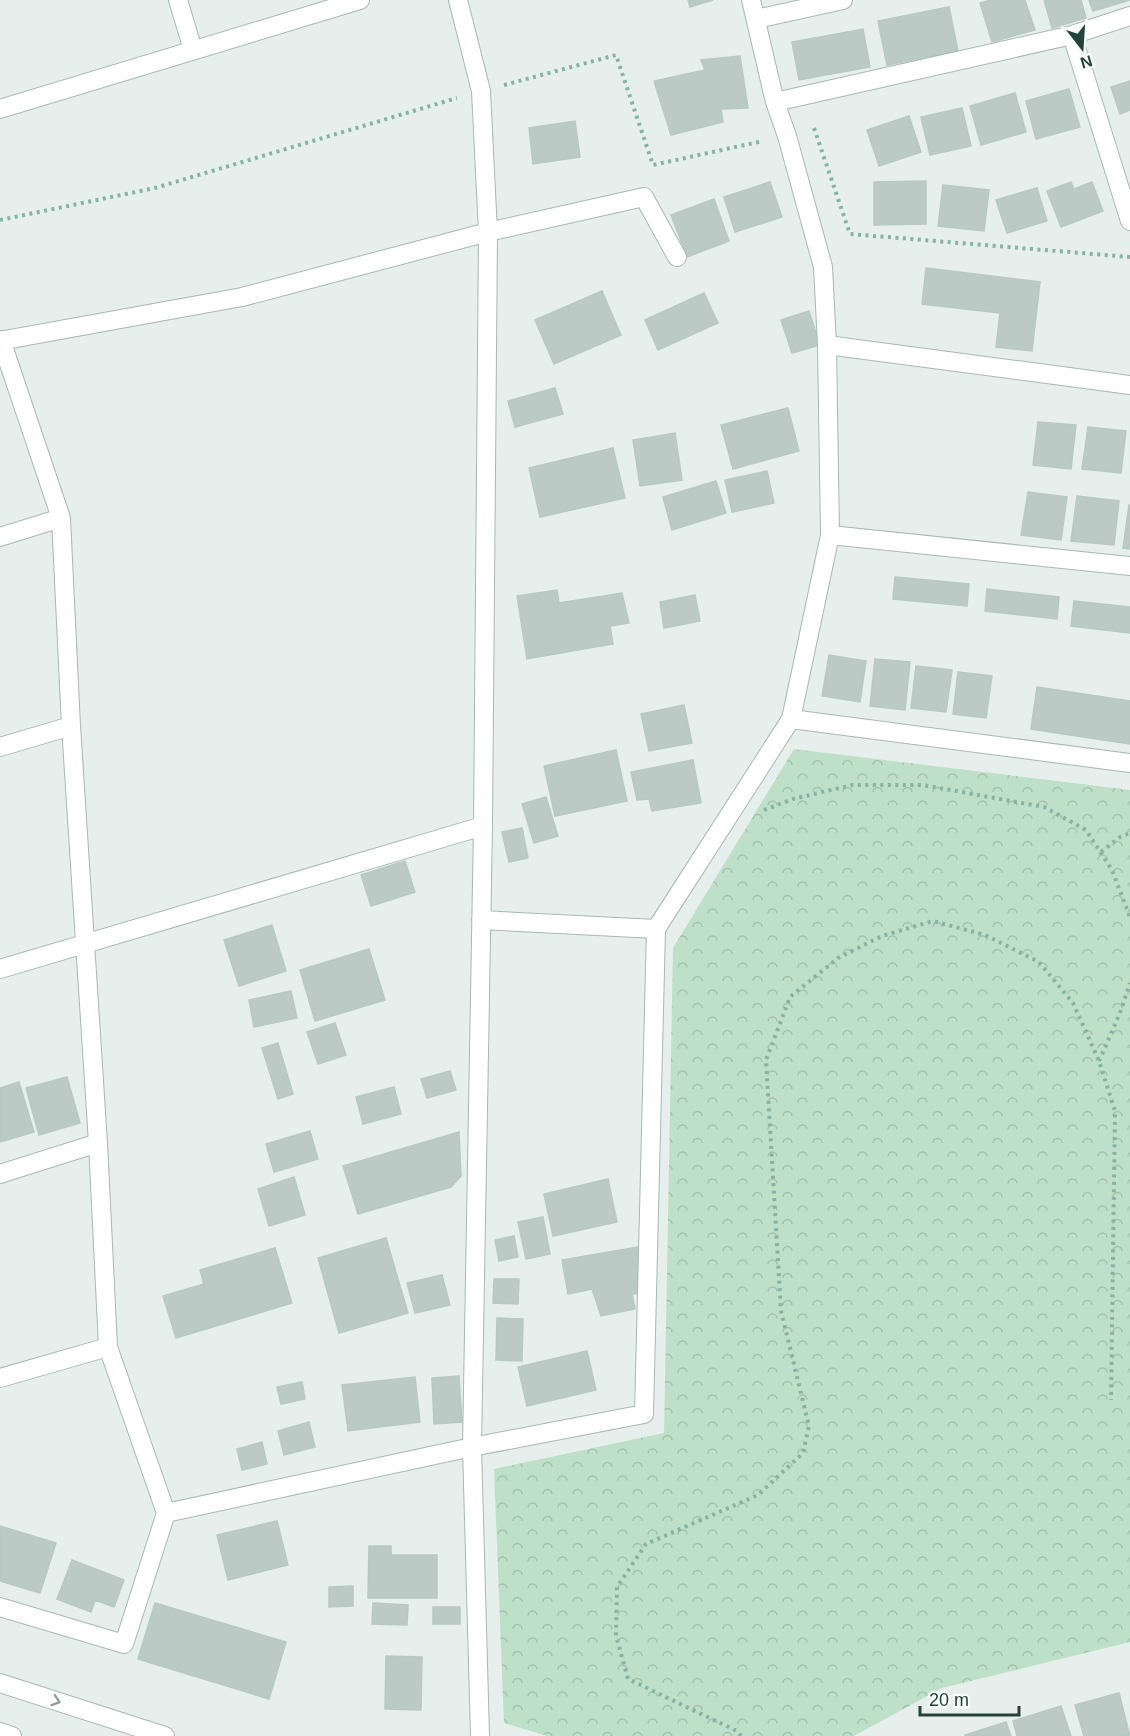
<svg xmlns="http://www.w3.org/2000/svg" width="1130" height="1736" viewBox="0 0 1130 1736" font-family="Helvetica,sans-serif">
<defs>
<pattern id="forest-crowns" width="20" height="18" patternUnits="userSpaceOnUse" patternTransform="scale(1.5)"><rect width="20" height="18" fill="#bfe0c8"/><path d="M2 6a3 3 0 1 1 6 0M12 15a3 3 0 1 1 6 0" fill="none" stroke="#a4c1ad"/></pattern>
</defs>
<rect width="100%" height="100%" fill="#e6efeb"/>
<!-- forest -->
<path fill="url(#forest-crowns)" d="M794,749L1130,790V1642L942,1688L854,1736H547L504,1723L494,1469L664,1433L673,948Z"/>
<!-- building -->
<path fill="#bbcac4" stroke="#b8c9c2" stroke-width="1.5" d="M688,0H713L690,7Z
M991,0H1025L1035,30L992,42L980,3Z
M1044,0H1081L1086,18L1052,28Z
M1089,0H1130L1093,11Z
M949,7L958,51L887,65L878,21Z
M863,29L870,67L799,80L792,42Z
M740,56L748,108L721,109L723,122L671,135L654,81L705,70L701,60Z
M1130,81V110L1120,114L1111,87Z
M1069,89L1080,127L1036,139L1026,101Z
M1015,93L1026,132L981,145L970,106Z
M962,108L971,146L930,155L921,117Z
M909,116L921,152L879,166L867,130Z
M575,121L580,157L533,164L529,128Z
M926,181V224L874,225V182Z
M770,182L782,217L735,232L724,197Z
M1071,182L1074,189L1092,182L1103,211L1061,227L1047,191Z
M943,185L989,190L984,231L938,226Z
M1037,188L1047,221L1007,233L996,200Z
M714,199L729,241L687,257L671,215Z
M926,268L1040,282L1032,351L996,347L1000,313L922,304Z
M602,291L621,335L554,364L535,320Z
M704,293L718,323L658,350L645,320Z
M809,311L820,345L792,353L781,320Z
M555,388L563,414L515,427L508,401Z
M788,408L799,451L733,469L721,425Z
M1038,422L1076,425L1071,469L1033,465Z
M1088,427L1126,431L1121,473L1082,469Z
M675,433L682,480L640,486L633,440Z
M613,448L625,498L540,517L529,468Z
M767,471L774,503L732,512L725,480Z
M716,481L726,513L672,530L663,497Z
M1028,492L1067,497L1061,540L1021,535Z
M1077,496L1119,501L1114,545L1071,541Z
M1129,505H1130V549L1123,548Z
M895,577L969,584L967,606L893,599Z
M987,589L1059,597L1057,619L985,611Z
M557,590L559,603L622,593L629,623L610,626L613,644L527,659L517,596Z
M695,595L700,621L664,628L660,602Z
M1074,601L1130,607V633L1071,626Z
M829,655L866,661L860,702L822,696Z
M875,659L910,662L905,710L870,706Z
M916,666L952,670L946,712L911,708Z
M958,672L992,676L986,718L953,714Z
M1037,687L1130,701V744L1031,729Z
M684,705L692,743L649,751L641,714Z
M616,750L627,801L555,816L544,766Z
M693,760L701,803L652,811L649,799L637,800L631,772Z
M546,797L558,836L534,843L522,804Z
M522,828L528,858L509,862L502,832Z
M405,861L415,892L371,906L361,875Z
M272,925L286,971L239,986L224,940Z
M369,949L385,1000L315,1021L300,970Z
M291,991L297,1018L254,1027L249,1000Z
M335,1023L346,1055L318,1064L307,1032Z
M278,1043L293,1094L278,1099L262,1048Z
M450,1071L456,1090L427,1098L421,1079Z
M67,1077L80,1123L39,1135L26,1088Z
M19,1082L34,1132L0,1142V1088Z
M394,1087L401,1114L363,1124L356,1097Z
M310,1131L318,1159L274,1172L266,1144Z
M459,1132L461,1176L451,1187L358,1214L343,1166Z
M294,1177L305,1215L269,1226L258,1189Z
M608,1179L617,1222L553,1236L544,1194Z
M543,1217L550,1254L526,1259L518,1222Z
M514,1236L518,1257L499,1261L495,1240Z
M386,1238L408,1313L339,1333L318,1258Z
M644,1246L646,1293L632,1294L635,1309L601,1316L592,1289L568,1294L562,1260Z
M275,1248L292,1303L176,1338L163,1296L204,1284L200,1270Z
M442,1275L450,1305L415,1313L407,1283Z
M494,1279H519L518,1304L493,1303Z
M497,1318L523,1319L522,1361L496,1360Z
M587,1351L596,1390L527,1406L518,1367Z
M459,1376L462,1422L434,1424L432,1378Z
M415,1377L420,1422L348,1431L342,1385Z
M302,1382L305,1399L281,1404L277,1387Z
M309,1422L315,1447L284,1455L278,1431Z
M262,1442L267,1464L242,1470L237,1449Z
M277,1521L288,1565L228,1580L217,1535Z
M0,1526L56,1543L40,1593L0,1581Z
M369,1546H391V1555H437V1598H368Z
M72,1560L124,1580L114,1607L95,1600L91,1612L57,1599Z
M353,1586V1606L329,1607V1587Z
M155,1603L286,1642L269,1699L138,1659Z
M373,1603L408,1605L407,1625L372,1624Z
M433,1607H460V1624H433Z
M386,1656L422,1657L421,1710L385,1709Z
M1119,1693L1130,1736H1084L1075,1705Z
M1061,1706L1071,1736H1017L1013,1721Z
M1006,1722L1011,1736H966L965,1735Z"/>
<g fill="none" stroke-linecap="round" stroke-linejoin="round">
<defs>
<path id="minor" d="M178,0L193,50
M458,0L481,91L488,232L483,826L472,1447L480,1736
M756,19L843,0
M1072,35L1130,221
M775,102L1072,35L1130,16
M0,109L360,0
M0,341L242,297L488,232L644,197L677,257
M827,345L1130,385
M830,535L1130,566
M0,537L61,518
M791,719L1130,763
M0,747L71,726
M481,920L656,929
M0,969L483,826
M0,1174L98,1143
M0,1378L108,1347
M166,1513L472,1447L644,1414L656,929L791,719L830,535L827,345L823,267L787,136L775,102L751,0
M0,1607L124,1644L166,1513L108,1347L98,1143L71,726L61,518L1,340
M0,1683L165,1736
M0,1732L12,1736"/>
</defs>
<!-- minor casing -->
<use href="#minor" stroke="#a8b8b2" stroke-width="20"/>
<!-- path -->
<path stroke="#86b3a5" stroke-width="4" stroke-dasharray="3 4.5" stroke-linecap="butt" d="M504,85L616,55L653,165L763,141
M814,128L850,234L1130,257
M0,220L155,188L457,98
M764,810L793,799L852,785H923L1044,807L1086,830L1112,870L1130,917
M1101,852L1120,837L1130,833
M1099,1061L1120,1013L1130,983
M741,1736L737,1731L628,1679L616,1636L617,1587L646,1544L758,1495L803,1453L809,1426L781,1311L766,1060L790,997L838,958L882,936L933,921L985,935L1039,962L1073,1003L1099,1061L1115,1111L1111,1400"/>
<!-- minor -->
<use href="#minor" stroke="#fff" stroke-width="18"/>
</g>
<!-- one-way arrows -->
<defs><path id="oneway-chevron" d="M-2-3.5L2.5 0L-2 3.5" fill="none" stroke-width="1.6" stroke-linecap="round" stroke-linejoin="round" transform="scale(1.5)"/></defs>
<use stroke="#92a09c" href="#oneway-chevron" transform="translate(56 1701) rotate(18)"/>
<!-- north arrow -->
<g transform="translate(1082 48) rotate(163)" stroke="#f7fbf9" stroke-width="4.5" paint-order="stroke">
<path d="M0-4.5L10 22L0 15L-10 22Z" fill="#24423a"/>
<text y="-9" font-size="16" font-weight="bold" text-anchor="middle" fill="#24423a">N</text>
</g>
<!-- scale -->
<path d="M920 1706v9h99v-9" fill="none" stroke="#24423a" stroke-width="3"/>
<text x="929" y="1706" font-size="18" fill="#24423a" stroke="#f7fbf9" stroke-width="4.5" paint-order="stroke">20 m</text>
</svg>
